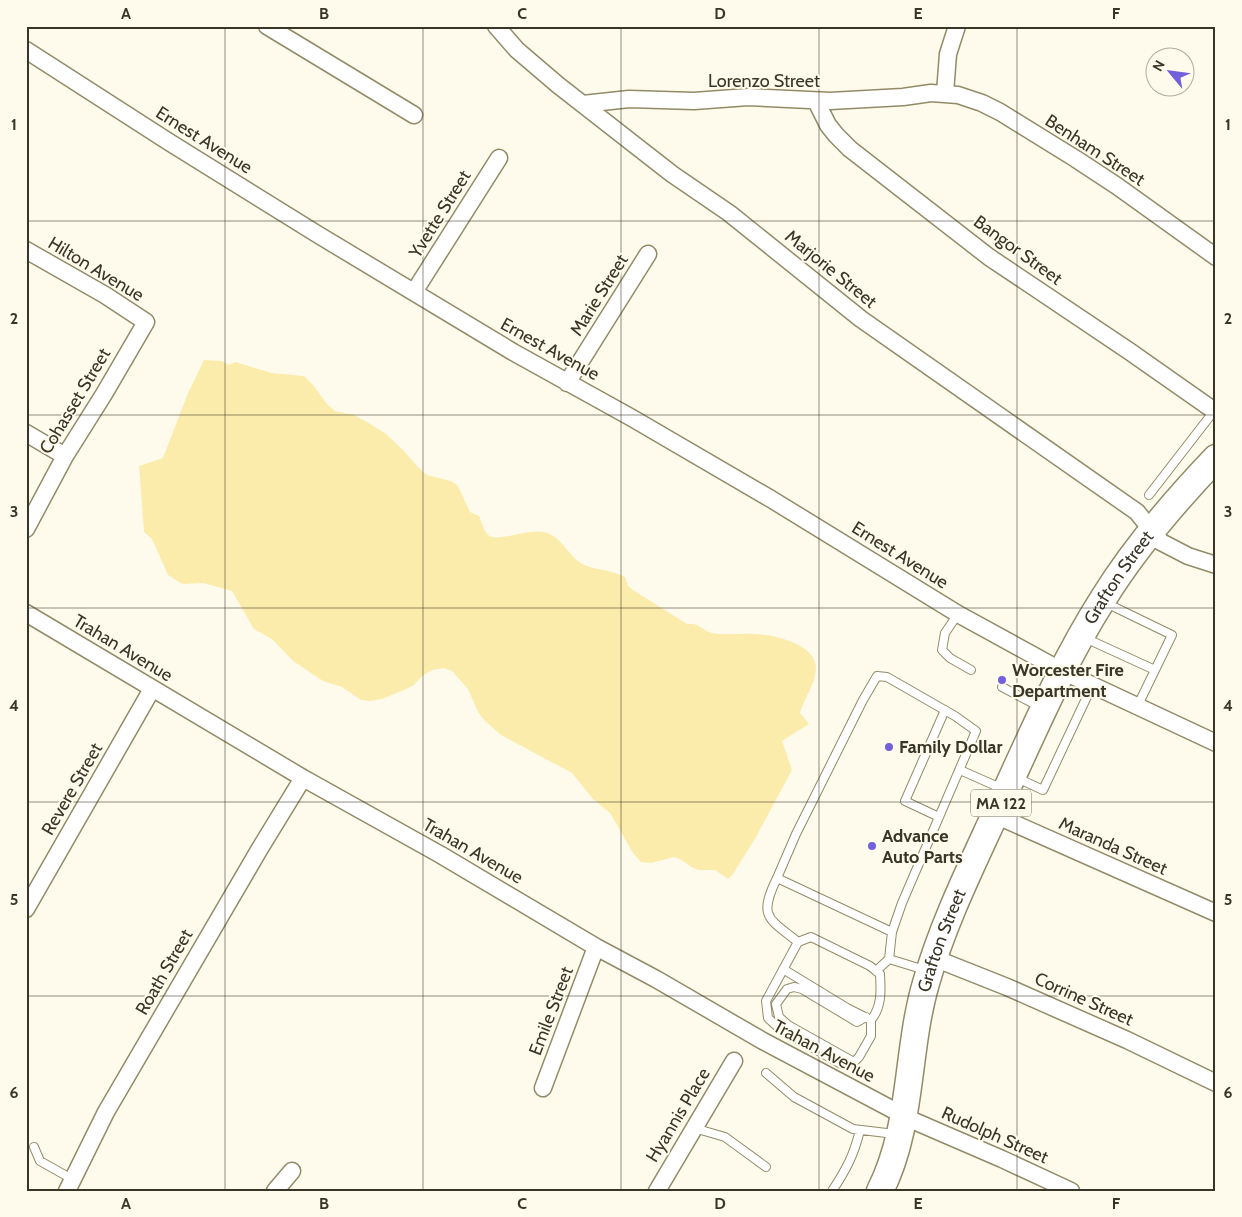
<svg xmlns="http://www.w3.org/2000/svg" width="1242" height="1217" viewBox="0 0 1242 1217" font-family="Cabin,sans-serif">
<rect width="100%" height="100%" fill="#fefbec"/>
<!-- green -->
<path fill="#fcecac" d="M204,360L222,361L229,365L235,362L272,373L304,376L313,385L327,404L335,411L354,415L367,422L386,434L403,450L418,467L427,475L451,481L458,486L470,512L479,516C482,522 483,529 487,534C497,545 532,525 550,534C564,541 570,558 584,565C597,570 612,570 625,577L628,586L633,590L687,624C698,622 702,630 712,633C725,636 741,633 755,634C772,634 810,643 815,662C820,679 804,697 800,713L809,724L782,741L792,770L756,837L733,874L728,879L715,870H699L693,868L680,859L674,857L651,863L641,862L633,853L610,813L593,799L572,773L501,735L484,720L478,712L468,689L452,671L444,668L432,670L422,676L414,685L404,690L382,699L369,701L361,700L342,687L323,681L293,661L272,639L254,629L232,591L203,583L182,584L168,575L152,539L144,532L139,466L163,458L188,393Z"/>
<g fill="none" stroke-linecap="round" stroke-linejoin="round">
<defs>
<path id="service" d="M1149,495L1214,411
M1106,603L1172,635L1137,707
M958,614L945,633L942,650L950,658L971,670
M1085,638L1155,670
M1002,687L1040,707
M960,770L1003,789
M1017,778L1043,790L1092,686
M939,817L905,801L945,710
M777,878C758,917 768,918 798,942
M892,932L902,903L976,731L955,716L887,677L877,676L863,700L796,834L777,878L892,932L889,959L925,970
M783,969L847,1008L871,1020C882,1007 881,990 880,974L870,966L811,937L798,942L766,1001L768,1018L780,1029L841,1064L854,1062L859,1057L871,1036V1020
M876,971L889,959
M854,1062L788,1025L779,1017L776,1004L787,989L794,987L802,989L857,1022L866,1017
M766,1073L794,1097L853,1129L895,1134
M694,1128L725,1137L766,1167
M34,1147L40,1161L72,1179
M832,1191C846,1170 854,1155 860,1130"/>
<path id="minor" d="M267,26L414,115
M496,26L517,50L558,85L672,174L729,213L861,319L1137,512L1161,542L1188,556L1216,565
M26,50L169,142L317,234L513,352L632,418L771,499L958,614L1062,671L1216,743
M945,93L948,54L957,26
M816,101L828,125L836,135L850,149L895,184L989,257L1129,351L1216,412
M583,104L629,99L694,101L748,97L830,101L903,97L931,93L958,95L982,103L1000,112L1076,159L1117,186L1216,257
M26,250L105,295L146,322L104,394L65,456L26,529
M414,292L499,158
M567,383L648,254
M26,433L65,456
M26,613L303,778L441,855L596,947L656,979L763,1041L914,1121L1002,1159L1071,1191
M995,815L1216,913
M26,909L152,689
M934,958L1007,987L1127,1040L1216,1083
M543,1088L596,947
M67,1191L106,1112L259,850L303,778
M275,1191L292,1171
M657,1191L734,1061"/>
<g id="trunk">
<path id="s1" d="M880,1191C913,1126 906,1051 926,983C943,923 972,865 998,808C1031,737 1061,665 1103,599C1135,547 1174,502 1216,458"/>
</g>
</defs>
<!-- service casing -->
<use href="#service" stroke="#938b68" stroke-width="10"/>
<!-- minor casing -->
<use href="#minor" stroke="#938b68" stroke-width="19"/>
<!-- trunk casing -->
<use href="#trunk" stroke="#938b68" stroke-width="29"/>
<!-- service -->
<use href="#service" stroke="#fff" stroke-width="8"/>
<!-- minor -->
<use href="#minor" stroke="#fff" stroke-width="16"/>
<!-- trunk -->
<use href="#trunk" stroke="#fff" stroke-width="26"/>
</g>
<!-- grid -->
<path fill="none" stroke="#393527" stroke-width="1" stroke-opacity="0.55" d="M225,26V1191M423,26V1191M621,26V1191M819,26V1191M1017,26V1191M26,221H1216M26,415H1216M26,608H1216M26,802H1216M26,996H1216"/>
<!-- markers -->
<g fill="#7360db" stroke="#fefbec" stroke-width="2">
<circle cx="1002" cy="680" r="5"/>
<circle cx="889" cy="747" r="5"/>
<circle cx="872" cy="846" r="5"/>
</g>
<g text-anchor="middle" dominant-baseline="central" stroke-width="4" stroke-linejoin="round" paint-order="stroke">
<!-- shield labels -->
<rect fill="#fefbec" stroke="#747062" stroke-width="1" x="971" y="789.5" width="60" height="27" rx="4"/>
<g font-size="16" font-weight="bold" fill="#393527">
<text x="1001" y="803">MA 122</text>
</g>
<!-- street labels -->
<g font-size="18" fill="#393527" stroke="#fefbec">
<text x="764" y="81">Lorenzo Street</text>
<text transform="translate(204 140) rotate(32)">Ernest Avenue</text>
<text transform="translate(1095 150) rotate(33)">Benham Street</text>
<text transform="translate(440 214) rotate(-58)">Yvette Street</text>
<text transform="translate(1018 250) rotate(36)">Bangor Street</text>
<text transform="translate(96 269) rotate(31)">Hilton Avenue</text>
<text transform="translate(831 269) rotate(39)">Marjorie Street</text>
<text transform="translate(599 295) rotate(-58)">Marie Street</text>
<text transform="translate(550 349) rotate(29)">Ernest Avenue</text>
<text transform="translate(75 401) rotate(-59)">Cohasset Street</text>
<text transform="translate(900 555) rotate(32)">Ernest Avenue</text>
<text stroke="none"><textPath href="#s1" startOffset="664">Grafton Street</textPath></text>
<text transform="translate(123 648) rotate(31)">Trahan Avenue</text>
<text transform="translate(72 789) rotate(-60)">Revere Street</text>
<text transform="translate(1113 846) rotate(24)">Maranda Street</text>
<text transform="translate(473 851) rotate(30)">Trahan Avenue</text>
<text stroke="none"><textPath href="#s1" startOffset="259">Grafton Street</textPath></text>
<text transform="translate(164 972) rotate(-60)">Roath Street</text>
<text transform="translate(1084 999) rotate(24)">Corrine Street</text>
<text transform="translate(551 1011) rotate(-69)">Emile Street</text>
<text transform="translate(824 1051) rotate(28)">Trahan Avenue</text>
<text transform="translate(678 1115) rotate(-59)">Hyannis Place</text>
<text transform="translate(995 1135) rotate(24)">Rudolph Street</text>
</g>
<!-- poi labels -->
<g font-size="18" font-weight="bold" fill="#393527" stroke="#fefbec" text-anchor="start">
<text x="1012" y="670">Worcester Fire<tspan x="1012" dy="21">Department</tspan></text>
<text x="899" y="747">Family Dollar</text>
<text x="882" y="836">Advance<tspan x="882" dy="21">Auto Parts</tspan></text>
</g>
</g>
<!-- border -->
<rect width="1242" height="1217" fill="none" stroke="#fefbec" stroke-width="55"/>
<!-- north arrow -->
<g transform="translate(1170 72) rotate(299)"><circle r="24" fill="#fefbec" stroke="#afac9d"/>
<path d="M0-4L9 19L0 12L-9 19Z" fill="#7360db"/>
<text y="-8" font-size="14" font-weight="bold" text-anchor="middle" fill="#393527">N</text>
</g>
<rect x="28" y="28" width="1186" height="1162" fill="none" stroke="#393527" stroke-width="2"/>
<g font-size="16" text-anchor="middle" font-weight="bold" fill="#393527">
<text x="126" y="19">A</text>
<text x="324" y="19">B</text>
<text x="522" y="19">C</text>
<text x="720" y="19">D</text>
<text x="918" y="19">E</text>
<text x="1116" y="19">F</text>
<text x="14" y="130">1</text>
<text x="1228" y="130">1</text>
<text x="14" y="324">2</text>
<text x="1228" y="324">2</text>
<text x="14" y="517">3</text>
<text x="1228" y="517">3</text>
<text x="14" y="711">4</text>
<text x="1228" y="711">4</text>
<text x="14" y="905">5</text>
<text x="1228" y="905">5</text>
<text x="14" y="1098">6</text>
<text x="1228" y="1098">6</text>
<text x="126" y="1209">A</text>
<text x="324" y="1209">B</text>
<text x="522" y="1209">C</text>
<text x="720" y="1209">D</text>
<text x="918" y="1209">E</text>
<text x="1116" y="1209">F</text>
</g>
</svg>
